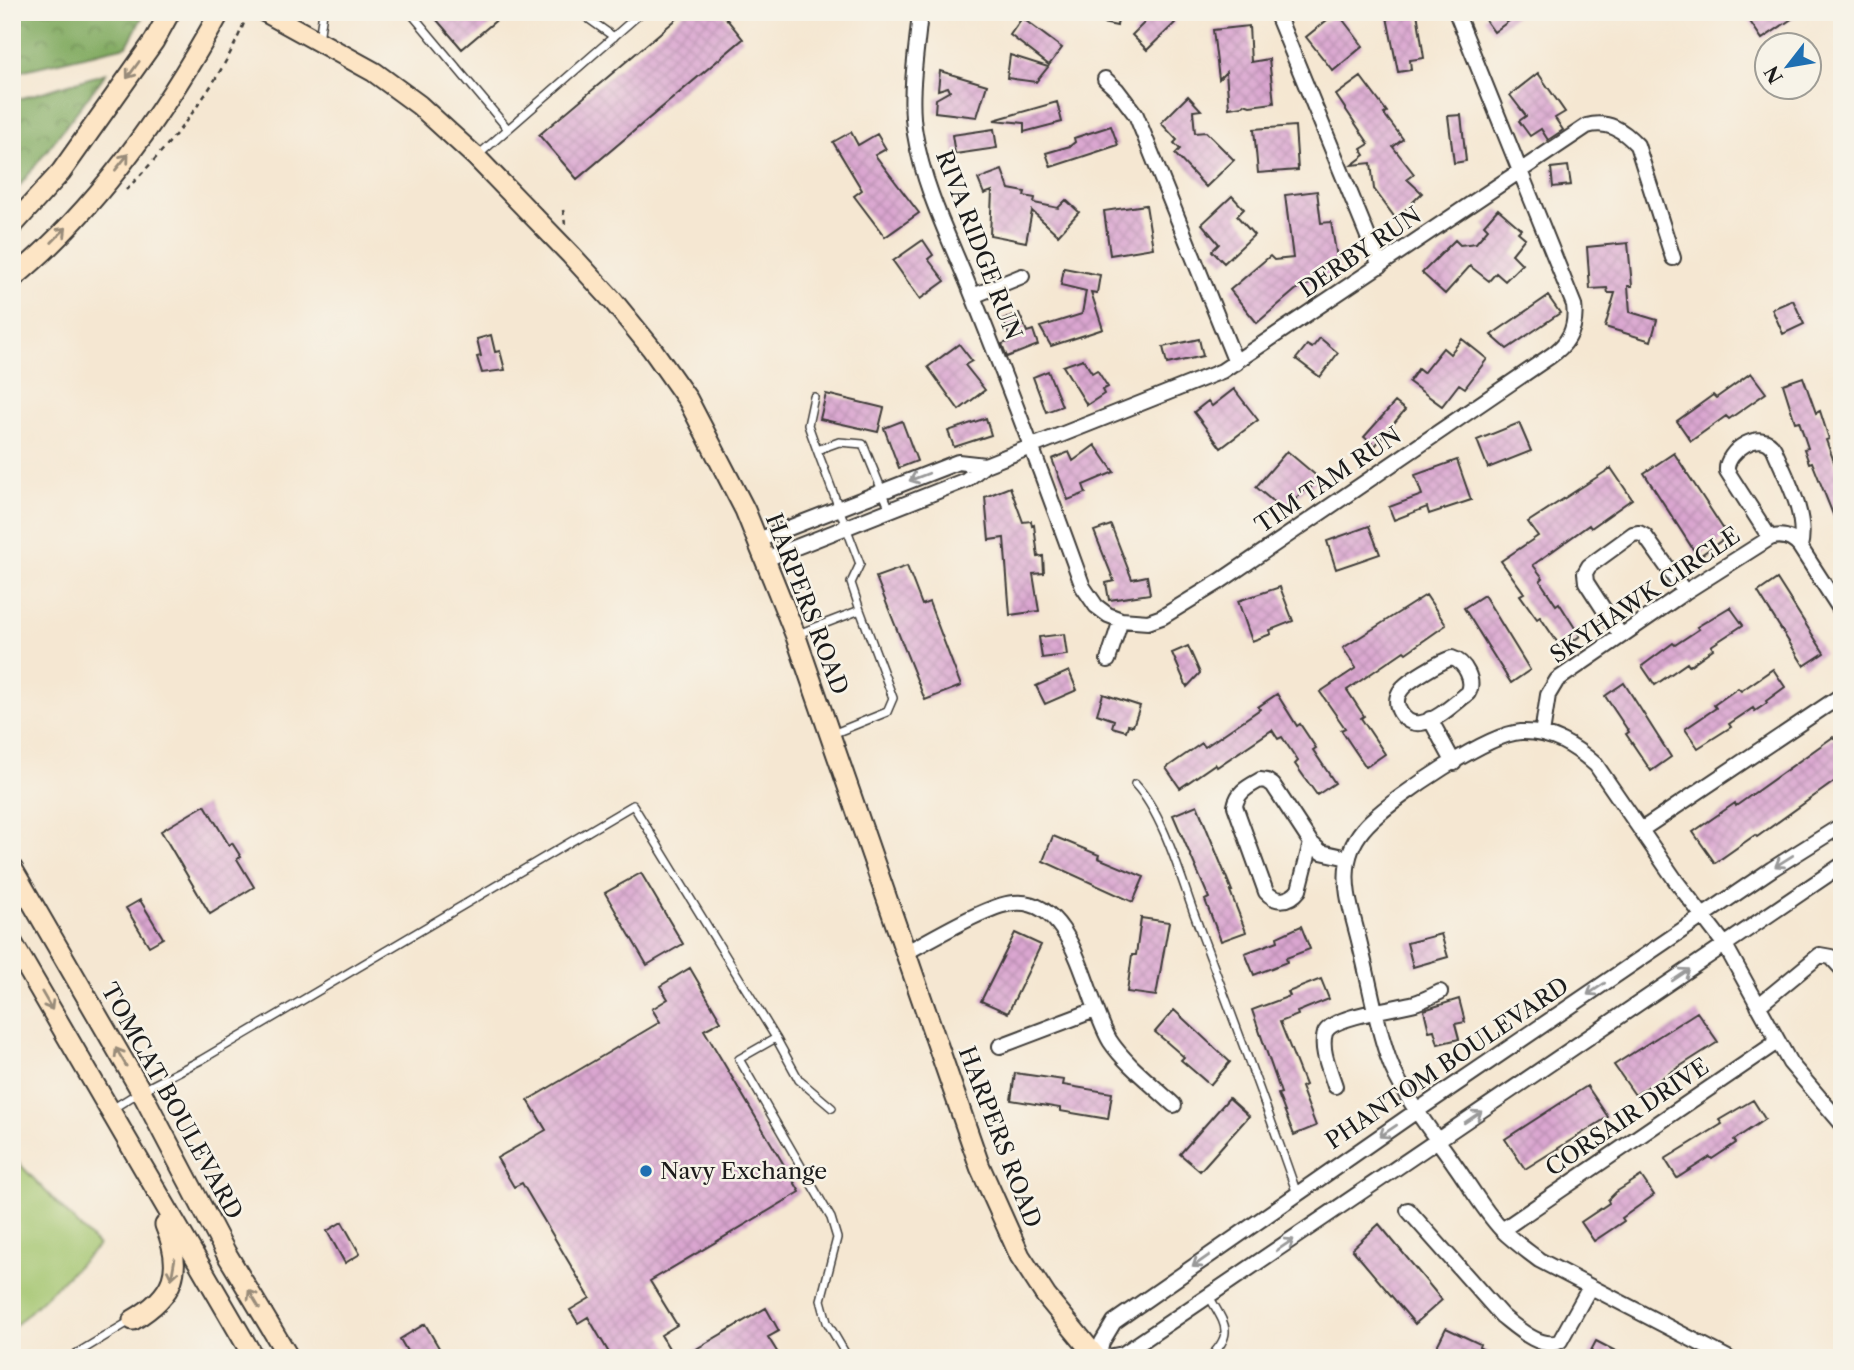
<svg xmlns="http://www.w3.org/2000/svg" width="1854" height="1370" viewBox="0 0 1854 1370" font-family="'Libre Caslon Text',serif">
<defs>
<pattern id="forest-crowns" width="20" height="18" patternUnits="userSpaceOnUse" patternTransform="scale(1.75)"><rect width="20" height="18" fill="#81aa60"/><path d="M2 6a3 3 0 1 1 6 0M12 15a3 3 0 1 1 6 0" fill="none" stroke="#698a4e"/></pattern>
<pattern id="building-cross-hatch" width="8" height="8" patternUnits="userSpaceOnUse" patternTransform="scale(1.75)"><rect width="8" height="8" fill="#daa6d0"/><path d="M0 0l8 8M0 8l8-8" fill="none" stroke="#ba8eb2"/></pattern>
</defs>
<rect width="100%" height="100%" fill="#f7f3e8"/>
<filter id="ink" filterUnits="userSpaceOnUse"><feTurbulence type="fractalNoise" baseFrequency=".0143" numOctaves="2"/><feDisplacementMap in="SourceGraphic" scale="14" xChannelSelector="R" yChannelSelector="G"/><feConvolveMatrix kernelMatrix="1 2 1 2 8 2 1 2 1" color-interpolation-filters="sRGB"/></filter>
<filter id="wash" filterUnits="userSpaceOnUse"><feTurbulence type="fractalNoise" baseFrequency=".00686" numOctaves="4" result="noise"/><feDisplacementMap in="SourceGraphic" scale="28" xChannelSelector="R" yChannelSelector="G"/><feGaussianBlur stdDeviation="1.57" result="paint"/><feColorMatrix in="noise" values="0 0 0 0 0 0 0 0 0 0 0 0 0 0 0 0 0 1.4 0 .05"/><feComposite in="paint" operator="in"/></filter>
<g filter="url(#wash)">
<rect width="100%" height="100%" fill="#f5e7d2"/>
<!-- forest -->
<path fill="url(#forest-crowns)" stroke="#4e633e" stroke-width="2" d="M12,12H145L127,46L12,73Z
M106,73L101,80L12,196V101Z"/>
<!-- pitch -->
<path fill="#a2c46d" stroke="#5f7044" stroke-width="2" d="M12,1156L98,1246L12,1329Z"/>
<g id="blocks">
<!-- building -->
<path fill="url(#building-cross-hatch)" d="M430,12H506L462,49Z
M685,12H721L743,39L577,179L539,135Z
M1079,12H1119L1117,26L1078,18Z
M1155,12H1165L1175,23L1147,50L1132,35Z
M1337,12L1363,46L1333,71L1306,37Z
M1411,12H1417L1424,58L1410,60L1411,70L1398,72L1387,17Z
M1492,12H1521L1494,32L1484,18Z
M1761,12H1802L1762,39L1749,20Z
M1022,18L1062,48L1049,65L1010,35Z
M1249,26L1251,62L1269,59L1274,103L1250,106L1244,104L1242,106L1229,108L1226,72L1219,79L1213,30Z
M1010,55L1048,67L1036,82L1007,78Z
M940,71L987,85L977,117L935,112L936,99L950,91L948,87L938,90Z
M1538,73L1565,112L1555,118L1563,130L1548,140L1541,129L1530,136L1519,121L1526,116L1510,95Z
M1361,77L1387,112L1384,114L1403,139L1393,147L1414,174L1407,179L1422,193L1396,219L1374,189L1371,163L1352,165L1365,155L1361,149L1369,144L1336,95Z
M1188,96L1201,110L1193,111L1195,133L1206,132L1234,160L1206,187L1175,154L1180,149L1174,143L1177,140L1161,123Z
M1057,102L1062,122L1024,132V123L994,120Z
M1461,115L1466,161L1454,163L1448,116Z
M1111,126L1118,145L1051,167L1046,153L1070,146L1075,142L1074,138Z
M1295,126L1298,170L1258,173L1254,129Z
M994,129L997,148L955,154L952,135Z
M851,132L858,145L877,134L886,149L875,155L919,213L885,237L854,196L862,190L833,142Z
M1568,166L1571,185L1553,187L1551,168Z
M1002,170L1009,189L1025,192L1024,196L1035,198L1034,203L1058,208L1066,200L1079,212L1058,235L1032,211L1026,242L990,235L992,191L984,194L978,179Z
M1317,191L1321,223L1331,222L1340,276L1299,287L1257,323L1230,290L1270,256L1274,260L1293,258L1285,195Z
M1232,196L1244,209L1237,216L1254,235L1224,263L1212,251L1219,244L1202,224Z
M1146,205L1153,248L1110,255L1104,211Z
M1498,209L1521,229L1518,232L1525,238L1512,254L1522,264L1505,281L1496,273L1489,281L1470,266L1445,294L1422,273L1455,240L1460,245L1476,243L1488,229L1484,225Z
M923,240L933,255L928,259L945,281L920,299L893,261Z
M1628,243L1632,286H1628L1630,312L1657,320L1651,341L1605,327L1615,293H1608L1607,288L1590,289L1587,247Z
M1064,268L1100,275L1097,293L1091,292L1103,329L1051,346L1040,327L1082,314L1086,291L1061,285Z
M1548,296L1560,313L1538,328L1507,349L1491,335Z
M1793,300L1804,324L1783,334L1772,309Z
M1019,313L1027,332L1033,330L1038,345L1007,357L1002,344L1011,341L1003,319Z
M491,335L495,352L500,351L505,370L482,373L477,357L481,356L477,339Z
M1320,338L1338,353L1320,377L1296,359L1307,345L1312,348Z
M1199,339L1203,356L1167,364L1163,347Z
M1462,339L1487,359L1465,388L1459,384L1442,406L1409,382L1418,369L1423,373L1443,348L1450,354Z
M959,344L972,361L965,365L985,390L959,410L928,367Z
M1083,359L1092,373L1097,370L1108,387L1102,390L1104,394L1087,405L1063,366Z
M1048,371L1062,406L1046,412L1033,377Z
M1751,373L1766,393L1729,419L1726,416L1691,441L1677,421L1713,395L1716,398Z
M1803,377L1816,413L1820,411L1829,439L1826,440L1842,483V537L1812,462L1809,463L1804,449L1808,448L1799,421L1795,422L1783,384Z
M1234,389L1258,420L1221,448L1194,412L1208,401L1212,406Z
M826,394L884,408L878,432L820,419Z
M1395,402L1405,410L1375,446L1364,437Z
M986,418L991,435L954,447L948,431Z
M902,421L917,461L899,468L884,428Z
M1519,423L1531,451L1488,468L1477,440Z
M1095,445L1114,472L1083,485L1086,493L1068,500L1052,459L1069,452L1073,461Z
M1287,451L1319,478L1308,491L1305,488L1285,512L1256,487Z
M1674,453L1728,536L1698,557L1644,473Z
M1457,460L1471,500L1429,514L1427,507L1394,520L1389,507L1422,495L1415,475Z
M1611,468L1632,499L1591,528L1589,525L1533,565L1543,578L1540,581L1556,605L1559,603L1580,636L1562,649L1540,617L1537,619L1520,595L1524,593L1501,561L1538,536L1528,522Z
M1010,487L1023,522L1031,521L1032,526L1034,525L1038,557L1043,556L1044,573L1033,574L1039,611L1010,615L1004,538L989,540L985,497Z
M1111,525L1132,579L1147,576L1150,594L1109,600L1106,583L1114,581L1094,531Z
M1369,526L1380,554L1336,569L1327,541Z
M907,566L922,605L929,602L961,686L925,700L876,577Z
M1777,579L1824,653L1804,666L1758,592Z
M1280,587L1293,621L1270,630L1271,634L1252,641L1238,601Z
M1426,595L1446,625L1406,653L1404,651L1347,690L1364,716L1361,718L1385,754L1366,767L1341,730L1345,728L1320,692L1356,668L1343,648Z
M1484,595L1530,670L1511,683L1464,608Z
M1730,607L1743,625L1711,646L1713,649L1689,666L1687,663L1655,685L1642,666L1673,643L1675,645L1699,629L1697,627Z
M1064,634L1067,655L1042,658L1039,637Z
M1188,646L1200,673L1187,687L1172,653Z
M1773,669L1785,687L1766,701L1767,703L1755,711L1753,708L1729,724L1731,727L1698,748L1685,729L1716,708L1714,705L1738,688L1741,691Z
M1069,671L1077,690L1045,704L1036,686Z
M1624,683L1671,757L1651,771L1626,734L1629,732L1605,696Z
M1103,694L1140,706L1133,726L1128,725L1126,731L1112,727L1114,720L1097,714Z
M1277,694L1297,726L1300,724L1316,748L1313,750L1335,783L1317,795L1295,764L1298,761L1282,737L1278,739L1272,730L1217,767L1215,764L1180,788L1166,768L1202,743L1205,747L1260,709L1258,707Z
M1842,735V776L1757,837L1755,835L1715,863L1693,832L1735,803L1736,806L1833,737L1835,739Z
M205,805L229,845L232,843L241,857L237,859L254,887L210,914L161,831Z
M1197,805L1232,891H1230L1246,932L1221,941L1205,900L1209,898L1173,815Z
M1053,836L1099,855L1098,858L1144,877L1133,902L1043,861Z
M641,873L683,944L647,965L605,893Z
M140,900L163,938L149,946L126,908Z
M1141,918L1169,922L1156,996L1127,992L1132,955H1136Z
M1301,926L1310,949L1286,958L1287,962L1254,975L1245,953L1278,941L1277,937Z
M1015,933L1041,945L1008,1013L981,1001Z
M1441,934L1448,957L1413,967L1407,943Z
M690,968L721,1021L704,1030L800,1192L650,1281L677,1325L661,1335L675,1358H612L588,1317L578,1323L570,1310L590,1298L522,1183L514,1187L497,1158L546,1130L528,1100L660,1022L652,1009L668,999L660,986Z
M1321,979L1329,999L1297,1012L1298,1015L1280,1022L1305,1085L1301,1087L1316,1126L1294,1135L1278,1094L1281,1093L1252,1010L1290,996L1288,992Z
M1459,999L1465,1022L1455,1024L1459,1039L1438,1044L1434,1030L1429,1031L1424,1010Z
M1174,1010L1230,1062L1210,1085L1181,1060L1184,1057L1155,1032Z
M1697,1012L1718,1042L1635,1095L1614,1065Z
M1015,1073L1064,1080L1063,1085L1112,1093L1108,1119L1060,1111V1108L1011,1100Z
M1587,1086L1608,1117L1525,1169L1505,1139Z
M1229,1098L1249,1116L1200,1171L1180,1154Z
M1753,1100L1765,1119L1734,1140L1736,1143L1712,1159L1710,1157L1677,1178L1665,1159L1722,1124L1719,1120Z
M1641,1176L1654,1195L1622,1218L1624,1221L1594,1241L1581,1222L1609,1203L1608,1200L1616,1192Z
M342,1222L360,1254L345,1263L327,1231Z
M1379,1224L1442,1300L1415,1324L1352,1249Z
M766,1308L779,1331L768,1337L781,1358H681Z
M425,1324L445,1358H411L400,1339Z
M1446,1328L1480,1344L1479,1347L1498,1358H1454L1436,1348Z
M1596,1341L1629,1358H1587Z"/>
</g>
</g>
<g filter="url(#ink)">
<use href="#blocks" fill-opacity="0" stroke="#3d3a37" stroke-width="2"/>
<g fill="none" stroke-linecap="round" stroke-linejoin="round">
<defs>
<path id="lane" d="M410,12L508,129
M579,12L614,37
M319,40L323,12
M476,157L642,12
M814,397L808,425L817,450
M860,610L851,583L860,564L817,450L839,442L863,444L890,510
M798,634L860,610L893,698L887,712L830,735
M1135,784C1164,815 1181,879 1196,919C1230,1011 1265,1101 1297,1194
M776,1038L739,1059L831,1218L837,1238L821,1300L827,1322L848,1358
M112,1109L141,1091L201,1060L633,805L776,1038L799,1080L832,1108
M1209,1296C1224,1324 1236,1332 1209,1358
M69,1358L132,1320"/>
<path id="street" d="M920,12C917,51 908,95 915,134C924,191 953,245 974,299C1012,394 1048,490 1083,587L1096,606L1108,615L1121,620L1148,622L1162,617L1219,582L1549,357C1569,344 1577,328 1574,305L1456,12
M1276,12L1380,266
M1105,79L1117,90L1136,115L1236,363
M973,296L1022,276
M1770,538L1727,471C1725,451 1762,427 1774,449C1786,478 1808,515 1800,547L1842,612
M758,540L958,462L985,465
M766,559L966,480L985,465L1222,371L1587,126C1608,120 1623,130 1637,145L1673,258
M1621,636L1586,582L1585,573L1589,566L1633,534L1639,533L1645,536L1685,592
M1452,658C1465,662 1475,681 1468,693C1455,703 1438,720 1421,723C1404,726 1390,704 1401,690C1407,681 1441,661 1452,658Z
M1108,660L1121,620
M1430,719L1454,763
M1542,734L1548,695L1557,680L1685,592L1770,538C1782,534 1792,537 1800,547
M1260,780L1267,781L1273,785L1311,843L1299,890C1290,902 1276,903 1266,892L1235,806C1238,791 1248,787 1260,780Z
M1641,830L1842,695
M1311,843L1321,852L1348,858
M907,952C932,939 988,905 1013,903C1075,896 1085,999 1110,1041C1126,1065 1153,1085 1174,1105
M1758,1006L1820,955L1831,957L1842,969
M1000,1046L1095,1010
M1335,1086C1330,1070 1320,1050 1325,1033C1331,1016 1398,1008 1415,1003C1424,1000 1432,996 1440,992
M1408,1210L1502,1316C1516,1327 1542,1351 1560,1341L1590,1287
M1502,1230L1777,1042
M1098,1358L1102,1342L1114,1322L1418,1110L1772,869L1842,825
M1103,1358L1123,1354L1842,865
M1728,1358L1539,1260C1526,1250 1513,1241 1502,1230C1484,1211 1470,1186 1455,1165C1434,1134 1400,1093 1388,1057C1376,1023 1370,985 1361,949C1355,921 1342,890 1348,861C1351,845 1360,831 1372,820C1397,796 1487,734 1521,732C1551,731 1575,746 1596,765L1676,881L1725,945L1790,1063L1842,1124"/>
<path id="secondary" d="M265,12L374,72L419,105L476,157L571,255L613,301L652,349L688,400L745,510L795,634L980,1167L1020,1256L1046,1296L1097,1358
M12,226L61,172L154,41L170,12
M12,279C99,208 166,110 220,12
M12,868L141,1091L226,1253L289,1358
M12,942L254,1358
M133,1320C175,1295 184,1270 165,1225"/>
</defs>
<!-- lane casing -->
<use href="#lane" stroke="#3d3a37" stroke-width="10"/>
<!-- street casing -->
<use href="#street" stroke="#3d3a37" stroke-width="18"/>
<!-- secondary casing -->
<use href="#secondary" stroke="#3d3a37" stroke-width="23"/>
<!-- path -->
<path stroke="#3d3a37" stroke-width="2.5" stroke-dasharray="5 5" stroke-linecap="butt" d="M126,190C173,142 224,79 247,15
M563,210L565,224"/>
<!-- lane -->
<use href="#lane" stroke="#fff" stroke-width="7"/>
<!-- street -->
<use href="#street" stroke="#fff" stroke-width="14"/>
<!-- secondary -->
<use href="#secondary" stroke="#fde5c5" stroke-width="19"/>
</g>
<!-- one-way arrows -->
<defs><path id="oneway-shaft" d="M-6 0H5M1.5-3L5.5 0L1.5 3" fill="none" stroke-width="1.6" stroke-linecap="round" stroke-linejoin="round" transform="scale(1.75)"/></defs>
<g stroke="#988b79">
<use href="#oneway-shaft" transform="translate(133 70) rotate(126)"/>
<use href="#oneway-shaft" transform="translate(122 162) rotate(-51)"/>
<use href="#oneway-shaft" transform="translate(59 235) rotate(-46)"/>
<use href="#oneway-shaft" transform="translate(47 1001) rotate(60)"/>
<use href="#oneway-shaft" transform="translate(121 1057) rotate(-120)"/>
<use href="#oneway-shaft" transform="translate(173 1269) rotate(100)"/>
<use href="#oneway-shaft" transform="translate(254 1299) rotate(-121)"/>
</g>
<g stroke="#999">
<use href="#oneway-shaft" transform="translate(919 477) rotate(159)"/>
<use href="#oneway-shaft" transform="translate(1784 861) rotate(148)"/>
<use href="#oneway-shaft" transform="translate(1681 975) rotate(-34)"/>
<use href="#oneway-shaft" transform="translate(1596 989) rotate(146)"/>
<use href="#oneway-shaft" transform="translate(1473 1117) rotate(-34)"/>
<use href="#oneway-shaft" transform="translate(1388 1131) rotate(146)"/>
<use href="#oneway-shaft" transform="translate(1285 1245) rotate(-34)"/>
<use href="#oneway-shaft" transform="translate(1201 1261) rotate(145)"/>
</g>
</g>
<!-- markers -->
<circle fill="#1f6fb2" stroke="#f7f3e8" stroke-width="2.5" cx="646" cy="1171" r="7"/>
<g text-anchor="middle" dominant-baseline="central" stroke-width="5" stroke-linejoin="round" paint-order="stroke">
<!-- street labels -->
<g font-size="23" fill="#1c1c1c" stroke="#f7f3e8">
<text transform="translate(979 245) rotate(69)">RIVA RIDGE RUN</text>
<text transform="translate(1360 252) rotate(-34)">DERBY RUN</text>
<text transform="translate(1328 480) rotate(-34)">TIM TAM RUN</text>
<text transform="translate(1645 595) rotate(-34)">SKYHAWK CIRCLE</text>
<text transform="translate(807 604) rotate(69)">HARPERS ROAD</text>
<text transform="translate(1447 1063) rotate(-34)">PHANTOM BOULEVARD</text>
<text transform="translate(172 1101) rotate(61)">TOMCAT BOULEVARD</text>
<text transform="translate(1627 1117) rotate(-34)">CORSAIR DRIVE</text>
<text transform="translate(1000 1137) rotate(69)">HARPERS ROAD</text>
</g>
<!-- poi labels -->
<g font-size="23" fill="#1c1c1c" stroke="#f7f3e8" text-anchor="start">
<text x="660" y="1171">Navy Exchange</text>
</g>
</g>
<!-- margin -->
<rect width="1854" height="1370" fill="none" stroke="#f7f3e8" stroke-width="42"/>
<!-- north arrow -->
<g transform="translate(1788 66) rotate(239)"><circle r="33" fill="#f7f3e8" stroke="#9f9d96" stroke-width="2"/>
<path d="M0-5L12 26L0 18L-12 26Z" fill="#1f6fb2"/>
<text y="-10" font-size="19" font-weight="bold" text-anchor="middle" fill="#1c1c1c">N</text>
</g>
</svg>
